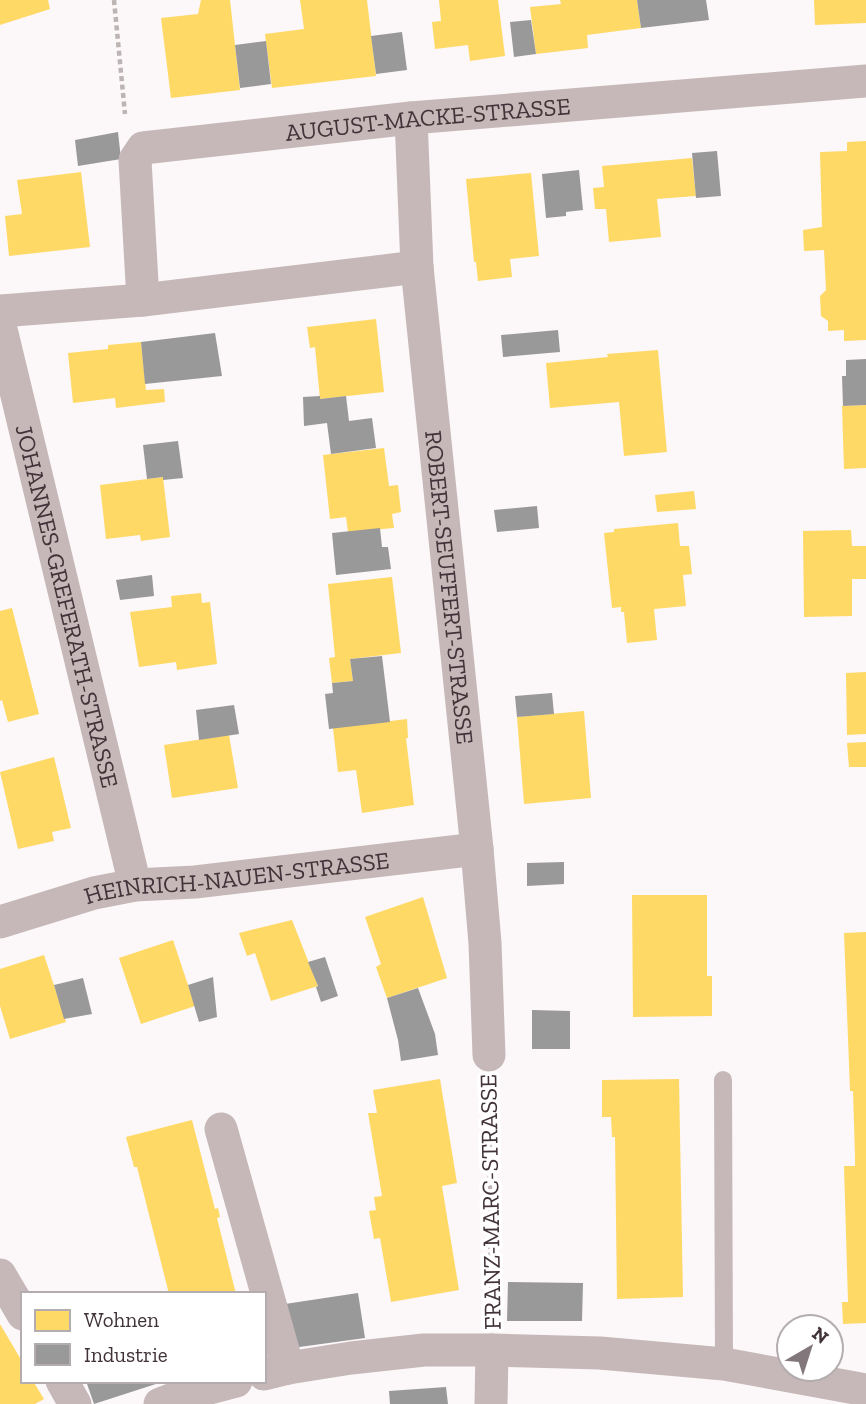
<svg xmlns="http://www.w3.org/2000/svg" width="866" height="1404" viewBox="0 0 866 1404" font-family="'Zilla Slab',serif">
<rect width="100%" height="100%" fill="#fcf7f9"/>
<!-- homes -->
<path fill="#ffd966" d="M0,0H48L50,9L0,25Z
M201,0H230L240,90L171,98L161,18L198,14Z
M300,0H367L376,76L272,88L265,34L304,29Z
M439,0H498L505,56L470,61L468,45L435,49L432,22L441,21Z
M560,0H637L641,28L587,35L588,48L536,54L530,7L561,4Z
M814,0H866V23L815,25Z
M866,141V340L844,341V330L828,331V321L821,316L820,296L826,290L824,250L804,251L803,230L822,227L820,152L847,151V142Z
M692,158L696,196L657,199L661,237L609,242L606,209H595L593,188L604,187L602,166Z
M81,172L90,247L9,256L5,216L22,214L17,180Z
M531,173L539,256L510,259L512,277L478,281L476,262H474L466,179Z
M376,319L384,392L320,399L315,347L310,348L307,327Z
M141,342L146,390L164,389L165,402L116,408L115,398L73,403L68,353L108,349V345Z
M658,350L667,452L624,456L619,402L550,408L546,363L608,357L607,354Z
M866,405V468L844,469L842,406Z
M384,448L389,486L398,485L401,512L392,514L394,528L348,532L346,517L330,519L323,455Z
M163,477L170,537L141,541L140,535L106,539L100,485Z
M694,491L696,509L657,512L655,495Z
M678,523L680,546H689L692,574L683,575L686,606L654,609L657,640L627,643L624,612H621V607L612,608L604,533L614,532V529Z
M851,530L852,546H866V579H852V616L804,617L803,531Z
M392,577L401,653L350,659L353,681L332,683L329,658L335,657L328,584Z
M201,593L202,603L210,602L217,664L177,670L176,662L139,667L130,612L172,607L171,596Z
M12,608L39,714L8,722L2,700L0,701V611Z
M866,672V734L847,735L846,673Z
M584,711L591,798L524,804L517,717Z
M407,719L408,738H406L414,805L362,813L356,770L338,772L333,728Z
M229,735L238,788L172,798L164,745Z
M866,742V767H849L847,743Z
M54,757L71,828L52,832L54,841L18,849L0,772Z
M632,895H707V976H712V1016L633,1017Z
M423,897L447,978L387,998L376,967L381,964L365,917Z
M292,920L318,986L271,1001L255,953L247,956L239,933Z
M866,932V1323L843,1324L842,1302H848L844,1166H855V1157L853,1091H850L844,933Z
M173,940L195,1006L141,1024L119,958Z
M44,955L66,1022L10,1039L0,1006V969Z
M440,1079L457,1183L442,1186L459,1290L391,1302L380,1238L374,1239L369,1211L376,1210L374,1197L382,1196L368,1113H377L373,1090Z
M679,1079L683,1297L617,1299L615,1137H612L611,1117H602V1080Z
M192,1120L215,1209L218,1208L220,1217L217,1218L236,1294H169L137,1167H134L126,1137Z
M0,1324L23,1363V1381H33L44,1399L35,1404H0Z"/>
<!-- industry -->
<path fill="#999" d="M637,0H706L709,20L641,28Z
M531,20L536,54L514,57L510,22Z
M402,32L407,70L376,74L371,36Z
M266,41L271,84L240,88L235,45Z
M118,132L121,159L78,166L75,140Z
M717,151L721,196L696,198L692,153Z
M579,170L583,210L566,212V216L546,218L542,174Z
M558,330L560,352L503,357L501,335Z
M215,333L222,376L145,384L141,342Z
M866,359V405L843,406L842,376H846V360Z
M320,396V399L346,396L349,421L372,418L376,448L331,454L327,423L304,426L303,397Z
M178,441L183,478L163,480V477L147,479L143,445Z
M537,506L539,528L497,532L494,510Z
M380,528L382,547H388L391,569L336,575L332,533Z
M152,575L154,596L120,600L116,580Z
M382,656L390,722L329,729L325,694L333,693L332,683L353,681L350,659Z
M552,693L554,714L517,717L515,696Z
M234,705L239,734L199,740L196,710Z
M564,862V884L527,886V863Z
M325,957L338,996L321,1002L316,987L318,986L308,962Z
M213,977L217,1017L199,1022L188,985Z
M83,978L92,1014L64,1019L54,985Z
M418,988L435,1034L438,1055L401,1061L398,1040L387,998Z
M532,1010L570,1011V1049H532Z
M508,1282L583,1283L582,1321H507Z
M358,1293L365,1338L292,1348L285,1304Z
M86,1381H162V1382L94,1404Z
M446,1387L448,1404H390L389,1391Z"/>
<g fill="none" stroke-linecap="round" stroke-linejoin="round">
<!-- path -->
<path stroke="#bdb4b4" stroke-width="4.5" stroke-dasharray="5 3.5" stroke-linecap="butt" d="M114,0L125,114
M489,1091L491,1314"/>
<!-- service -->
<path stroke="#c6b8b8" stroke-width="18" d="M723,1080L724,1364"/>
<!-- minor -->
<g stroke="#c6b8b8" stroke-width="33">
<path id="s1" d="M411,118L417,267L477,849L485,943L489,1055"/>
<path id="s2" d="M143,300L135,160L143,148L411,118L866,81"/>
<path d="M0,311L143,300L417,267"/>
<path id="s3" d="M0,325L135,885"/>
<path id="s4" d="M0,922L94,893L135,885L195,882L477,849"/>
<path d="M221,1129L288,1368"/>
<path d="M0,1275L23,1314"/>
<path d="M264,1374L288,1368L351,1358L424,1350H492L600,1353L724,1364L866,1390"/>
<path d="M62,1381L75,1404"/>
<path d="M160,1404L183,1395L236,1381"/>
<path d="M491,1404L492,1350"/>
</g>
</g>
<g text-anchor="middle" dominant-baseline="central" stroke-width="7" stroke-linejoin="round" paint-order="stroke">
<!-- street labels -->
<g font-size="24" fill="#413339" stroke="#fff">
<text stroke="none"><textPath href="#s2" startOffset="441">AUGUST-MACKE-STRASSE</textPath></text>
<text stroke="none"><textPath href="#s1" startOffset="471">ROBERT-SEUFFERT-STRASSE</textPath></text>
<text stroke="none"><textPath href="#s3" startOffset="289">JOHANNES-GREFERATH-STRASSE</textPath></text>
<text stroke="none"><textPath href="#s4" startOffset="242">HEINRICH-NAUEN-STRASSE</textPath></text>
<text transform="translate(490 1202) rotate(-91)">FRANZ-MARC-STRASSE</text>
</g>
</g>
<!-- legend -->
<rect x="21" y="1292" width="245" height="91" fill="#ffffff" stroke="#b3adb0" stroke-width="2"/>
<rect x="35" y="1310" width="35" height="21" fill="#ffd966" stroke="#b3adb0" stroke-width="2"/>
<text x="84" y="1327" font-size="21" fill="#413339">Wohnen</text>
<rect x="35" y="1344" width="35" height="21" fill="#999999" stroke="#b3adb0" stroke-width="2"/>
<text x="84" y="1362" font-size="21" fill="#413339">Industrie</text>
<!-- north arrow -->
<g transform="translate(810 1348) rotate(39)"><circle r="33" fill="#ffffff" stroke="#b3adb0" stroke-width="2"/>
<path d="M0-5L12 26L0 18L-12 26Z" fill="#82787c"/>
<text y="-10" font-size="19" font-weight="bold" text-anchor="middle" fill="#413339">N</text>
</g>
</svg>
